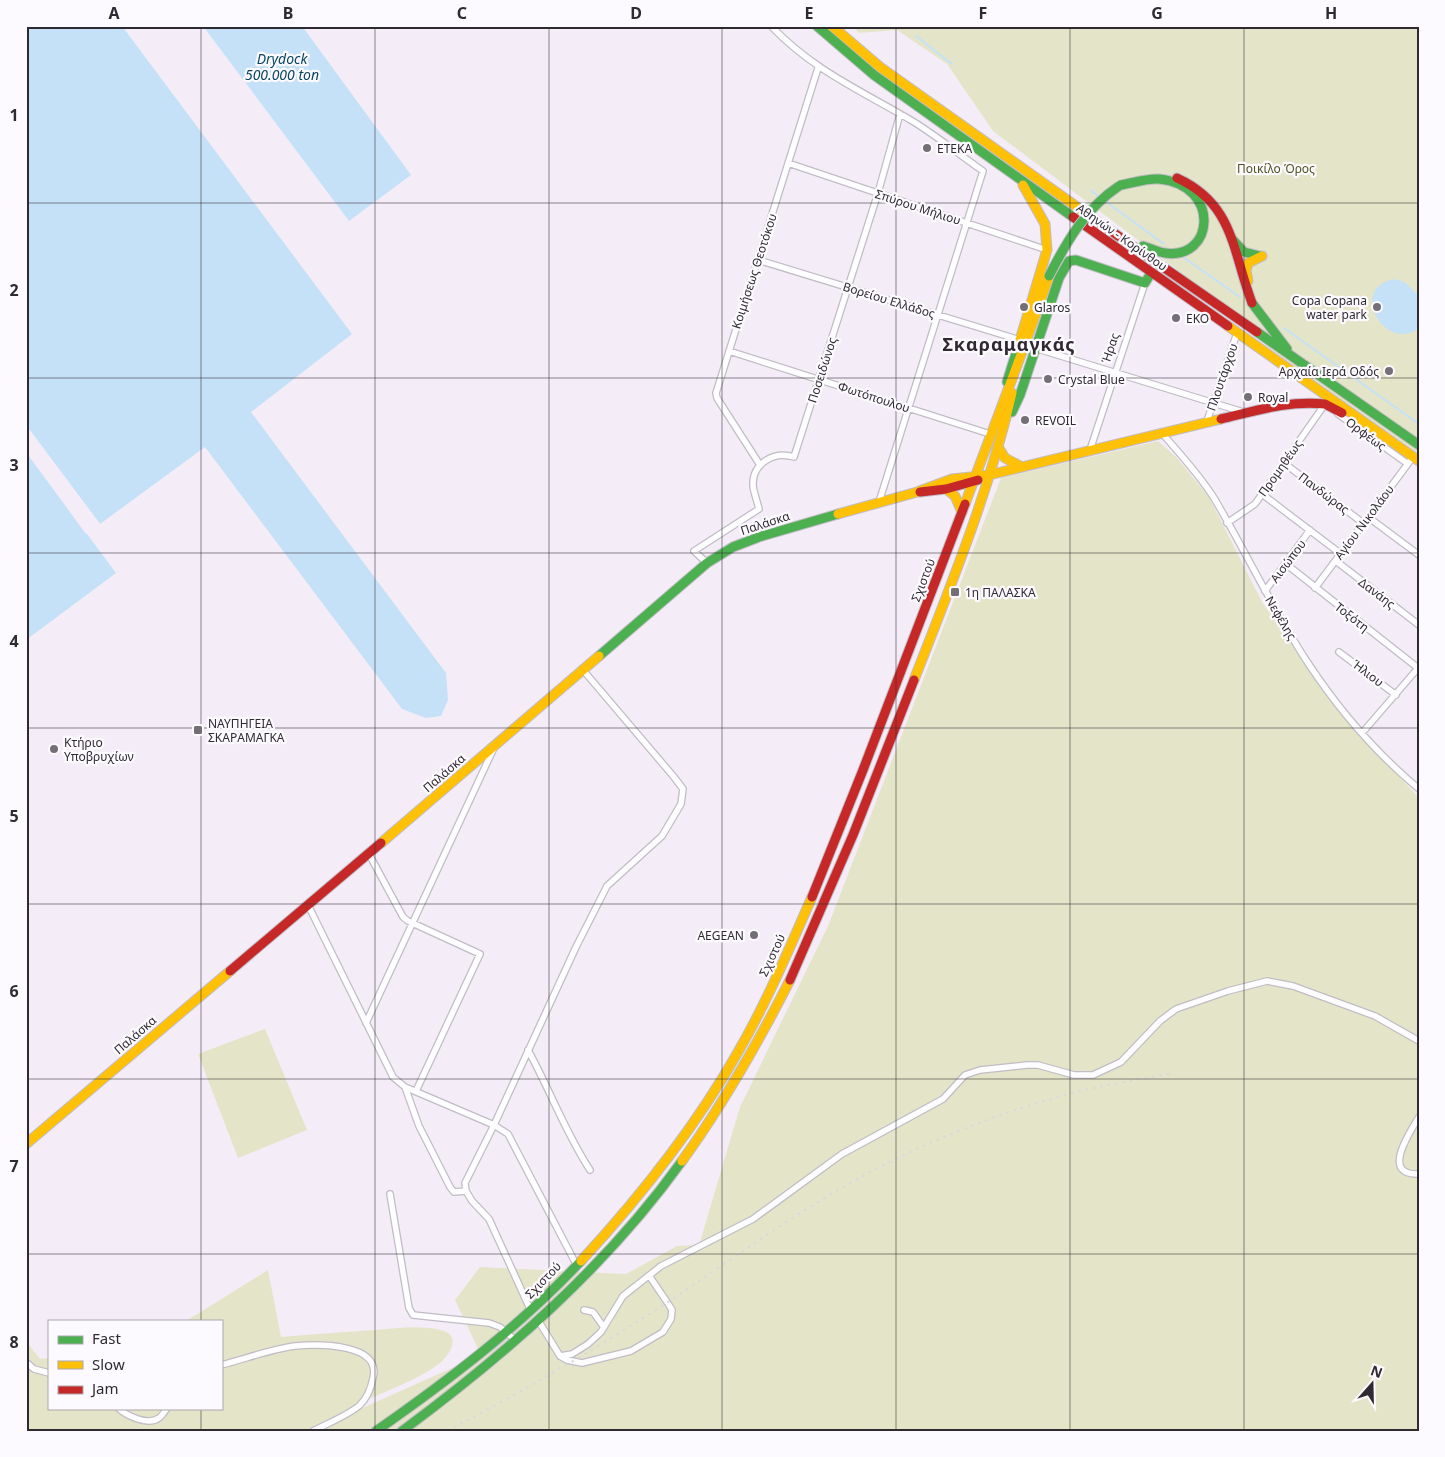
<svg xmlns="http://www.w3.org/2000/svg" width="1445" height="1457" viewBox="0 0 1445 1457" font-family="'Noto Sans',sans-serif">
<rect width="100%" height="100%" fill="#f4edf8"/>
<!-- green -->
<path fill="#e4e5c8" d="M852,26H1419V457L1363,428L1175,268L993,131L947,64L897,30L859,33Z
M1158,441L1176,457L1209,497L1262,602L1332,702L1419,798V1431H26V1341L40,1359L49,1358V1408H221V1321H186L268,1270L281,1337C312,1334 344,1332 376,1330C396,1328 421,1325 441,1330C464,1336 448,1358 436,1366C407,1387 356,1399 329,1423L481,1355L455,1300L480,1267L626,1274L677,1246L699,1245L740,1107L828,926L1001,478Z
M265,1029L307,1130L238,1158L198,1054Z"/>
<!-- water -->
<path fill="#c5e1f7" d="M26,26H122L352,334L251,412L446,673L448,700L441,716L426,718L402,709L205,447L100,524L26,425Z
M203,26H302L411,175L349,221Z
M1394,279L1405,282L1419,296V328C1386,354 1347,289 1394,279Z
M26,452L116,573L26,640Z"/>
<!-- pier -->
<path fill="#f4edf8" d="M26,425L100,524L98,525L26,429Z
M26,450L88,532L86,534L26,452Z"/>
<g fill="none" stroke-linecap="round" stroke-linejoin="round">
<!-- stream -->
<path stroke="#c5e1f7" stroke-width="2" d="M916,36L952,64
M1091,190L1099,197
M1105,201L1164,244
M1183,257L1240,297
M1284,328L1419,424"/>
<defs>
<path id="street" d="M771,26C814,71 862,91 914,122C938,137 960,155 983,171L879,502
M788,163L1047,250
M758,260L1020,340
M1035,348L1243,412
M729,351L990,434
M1338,414L1408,464
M1207,421L1237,333
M1161,432C1179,453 1199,474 1214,498C1246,552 1273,610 1308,663C1339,710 1376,753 1419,789
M1090,450L1145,283
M1284,463L1363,523
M760,465L717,398L716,393L818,68
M1262,494L1341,554
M1368,517L1419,555
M1227,523L1255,504L1325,404L1327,406
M1336,561L1419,625
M707,563L694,551L759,509C757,501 754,493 753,486C752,463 774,451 794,457L878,193L900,114
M1286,564L1418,668
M1315,588L1413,457
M1265,591L1310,530
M1339,652L1396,695
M1362,733L1419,667
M369,854L403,917L408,921L480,954L416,1091
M308,905L393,1077L405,1087L494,1125L508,1134L576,1264
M366,1023L493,750
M528,1050C550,1090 565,1132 590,1170
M405,1087L419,1126L450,1187L454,1192L466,1191
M1419,1117C1410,1132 1380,1176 1419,1174
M390,1194L409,1308L413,1315L489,1323L500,1327L515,1340
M584,1310L593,1312L603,1326
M531,1311L489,1219L472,1201L466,1191L465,1183L494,1125L576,947L607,886L662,836L681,804L683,789L674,777L583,670
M538,1320L560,1356L567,1360L582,1363L631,1351L663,1332L671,1319L672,1310L669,1305L650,1277
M560,1356L572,1354L588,1344L601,1332L623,1296L661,1266L753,1219L842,1154L943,1099L965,1075L980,1070L1027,1065H1038L1074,1075H1093L1121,1062L1160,1021L1176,1009L1228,991L1267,981L1293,986L1375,1016L1419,1041
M26,1362L34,1369L49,1373
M221,1365C245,1359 271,1349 295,1346C318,1344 382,1343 373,1378C371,1388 368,1397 360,1405C347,1416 328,1423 313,1431
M118,1408C127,1416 148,1426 159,1418C162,1416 165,1411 167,1408"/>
<path id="fast" d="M817,26L874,75L1073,217
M1121,185C1133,183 1147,178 1159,179C1222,185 1214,261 1165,253C1158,252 1150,248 1143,246
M1232,239L1244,252L1260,256
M1252,303L1287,349
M1257,332L1419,445
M1007,382L1020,340
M1020,395L1059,278L1069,261L1076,260L1145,283L1151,273
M1012,412L1020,395
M599,656L707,563L733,547L759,537L838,514
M376,1431C449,1380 520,1326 581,1261
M402,1431C506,1354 606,1267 682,1161"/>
<path id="slow" d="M832,26L880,67L1101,224
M1023,185L1045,224L1047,250
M1248,281L1246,271L1248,263L1262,256
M1228,326L1419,461
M1020,340L1047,250
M998,447L1005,458L1022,467
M989,475L1221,419
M946,489L955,496L962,512
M965,504C993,428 1023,353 1049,276
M838,514L917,492L952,479L989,475
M914,680C951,585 989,492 1012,393
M381,843L599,656
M26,1144L230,971
M682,1161C724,1103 758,1043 790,980
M581,1261C640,1197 695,1128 738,1052C767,1002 789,949 812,897"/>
<path id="jam" d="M1177,178C1234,204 1232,250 1252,303
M1073,217L1228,326
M1101,224L1257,332
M1325,404L1342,413
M1221,419C1255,411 1289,400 1325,404
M920,492L946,489L978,480
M812,897L863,770L965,504
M230,971L381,843
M790,980L853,835L914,680"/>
</defs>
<!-- street casing -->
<use href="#street" stroke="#c1bcc5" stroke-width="8"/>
<!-- fast casing -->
<use href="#fast" stroke="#c1bcc5" stroke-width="11"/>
<!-- slow casing -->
<use href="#slow" stroke="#c1bcc5" stroke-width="11"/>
<!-- jam casing -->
<use href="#jam" stroke="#c1bcc5" stroke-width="11"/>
<!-- street -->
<use href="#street" stroke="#fdfcfe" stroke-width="5.5"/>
<!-- fast -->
<use href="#fast" stroke="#4caf50" stroke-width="9"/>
<!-- slow -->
<use href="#slow" stroke="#ffc107" stroke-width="9"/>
<!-- jam -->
<use href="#jam" stroke="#c62828" stroke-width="9"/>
<!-- rail -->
<path stroke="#dad8db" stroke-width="2" stroke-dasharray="2.5 5" stroke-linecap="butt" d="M447,1431C525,1390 603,1345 677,1296C744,1251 809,1203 882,1166C940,1136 1003,1112 1065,1095C1101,1085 1138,1080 1174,1073"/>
<defs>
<path id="fast-bridge" d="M1049,276C1067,241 1086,208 1119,186"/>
</defs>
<!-- fast-bridge casing -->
<use href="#fast-bridge" stroke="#c1bcc5" stroke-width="11" stroke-linecap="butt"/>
<!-- fast-bridge -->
<use href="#fast-bridge" stroke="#4caf50" stroke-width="9"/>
</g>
<!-- grid -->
<path fill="none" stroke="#2f2a32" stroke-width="1" stroke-opacity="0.55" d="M201,26V1321M375,26V1431M549,26V1431M722,26V1431M896,26V1431M1070,26V1431M1244,26V1431M26,203H1419M26,378H1419M26,553H1419M26,728H1419M26,904H1419M26,1079H1419M26,1254H1419M201,1408V1431"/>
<!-- markers -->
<g fill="#746e77" stroke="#fcfafe" stroke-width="2">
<circle cx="927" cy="148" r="5"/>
<circle cx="1024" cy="307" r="5"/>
<circle cx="1377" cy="307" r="5"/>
<circle cx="1176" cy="318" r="5"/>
<circle cx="1389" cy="371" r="5"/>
<circle cx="1048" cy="379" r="5"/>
<circle cx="1248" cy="397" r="5"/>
<circle cx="1025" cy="420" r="5"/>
<rect x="950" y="587" width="10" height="10" rx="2.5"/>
<rect x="193" y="725" width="10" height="10" rx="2.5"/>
<circle cx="54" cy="749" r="5"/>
<circle cx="754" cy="935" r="5"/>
</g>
<g text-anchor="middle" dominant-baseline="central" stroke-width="4.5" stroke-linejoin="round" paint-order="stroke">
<!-- poi labels -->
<g font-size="12" fill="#2f2a32" stroke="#fcfafe" text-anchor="start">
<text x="937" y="148">ETEKA</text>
<text x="1367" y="300" text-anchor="end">Copa Copana<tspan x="1367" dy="14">water park</tspan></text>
<text x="1034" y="307">Glaros</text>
<text x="1186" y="318">EKO</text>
<text x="1379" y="371" text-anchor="end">Αρχαία Ιερά Οδός</text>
<text x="1058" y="379">Crystal Blue</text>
<text x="1258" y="397">Royal</text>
<text x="1035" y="420">REVOIL</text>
<text x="965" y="592">1η ΠΑΛΑΣΚΑ</text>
<text x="208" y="723">ΝΑΥΠΗΓΕΙΑ<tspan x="208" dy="14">ΣΚΑΡΑΜΑΓΚΑ</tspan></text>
<text x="64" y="742">Κτήριο<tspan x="64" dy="14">Υποβρυχίων</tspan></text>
<text x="744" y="935" text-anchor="end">AEGEAN</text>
</g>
<!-- park labels -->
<g font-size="12" fill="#4d521d" stroke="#fcfafe">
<text x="1276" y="168">Ποικίλο Όρος</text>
</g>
<!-- street labels -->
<g font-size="12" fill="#2f2a32" stroke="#fcfafe">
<text transform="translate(918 207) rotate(18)">Σπύρου Μήλιου</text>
<text transform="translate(1122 237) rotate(35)">Αθηνών - Κορίνθου</text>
<text transform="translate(754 271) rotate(-72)">Κοιμήσεως Θεοτόκου</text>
<text transform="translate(889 300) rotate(17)">Βορείου Ελλάδος</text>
<text transform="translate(1110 348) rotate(-71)">Ήρας</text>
<text transform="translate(822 370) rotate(-72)">Ποσειδώνος</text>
<text transform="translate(1222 377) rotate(-71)">Πλουτάρχου</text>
<text transform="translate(874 397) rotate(18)">Φωτόπουλου</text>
<text transform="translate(1366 434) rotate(36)">Ορφέως</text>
<text transform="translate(1280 468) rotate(-55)">Προμηθέως</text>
<text transform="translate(1324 493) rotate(37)">Πανδώρας</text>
<text transform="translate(1364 522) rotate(-53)">Αγίου Νικολάου</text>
<text transform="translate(765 523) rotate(-18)">Παλάσκα</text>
<text transform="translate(1288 561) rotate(-53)">Αισώπου</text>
<text transform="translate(923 580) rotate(-69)">Σχιστού</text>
<text transform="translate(1377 593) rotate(37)">Δανάης</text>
<text transform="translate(1352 617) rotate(38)">Τοξότη</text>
<text transform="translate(1281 618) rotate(59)">Νεφέλης</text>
<text transform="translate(1368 673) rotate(37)">Ήλιου</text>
<text transform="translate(444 773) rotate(-41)">Παλάσκα</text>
<text transform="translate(772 955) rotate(-65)">Σχιστού</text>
<text transform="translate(135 1035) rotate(-41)">Παλάσκα</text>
<text transform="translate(543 1280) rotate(-46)">Σχιστού</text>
</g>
<!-- water labels -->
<g font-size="14" font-style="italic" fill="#094663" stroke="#fcfafe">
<text x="282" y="58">Drydock<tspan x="282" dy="16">500.000 ton</tspan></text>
</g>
<!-- district labels -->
<g font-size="18" font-weight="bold" letter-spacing="1" fill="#2f2a32" stroke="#fcfafe">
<text x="1009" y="344">Σκαραμαγκάς</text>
</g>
</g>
<!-- border -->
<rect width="1445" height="1457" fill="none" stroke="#fcfafe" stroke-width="55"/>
<!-- legend -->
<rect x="48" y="1320" width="175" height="90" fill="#fcfafe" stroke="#aaa7ac"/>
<rect x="58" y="1336" width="25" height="8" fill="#4caf50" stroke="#aaa7ac"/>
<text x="92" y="1344" font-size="15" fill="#2f2a32">Fast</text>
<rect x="58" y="1361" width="25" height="8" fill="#ffc107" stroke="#aaa7ac"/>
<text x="92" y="1370" font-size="15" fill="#2f2a32">Slow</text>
<rect x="58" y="1386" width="25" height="8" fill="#c62828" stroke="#aaa7ac"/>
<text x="92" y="1394" font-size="15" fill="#2f2a32">Jam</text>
<!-- north arrow -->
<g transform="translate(1372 1384) rotate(20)" stroke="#fcfafe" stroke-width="4" paint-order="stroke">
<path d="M0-4L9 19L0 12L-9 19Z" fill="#2f2a32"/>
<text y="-8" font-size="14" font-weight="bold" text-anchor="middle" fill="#2f2a32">N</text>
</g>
<rect x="28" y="28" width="1390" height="1402" fill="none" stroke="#2f2a32" stroke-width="2"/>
<g font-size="16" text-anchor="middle" font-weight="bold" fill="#2f2a32">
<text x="114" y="19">A</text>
<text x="288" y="19">B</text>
<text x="462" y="19">C</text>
<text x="636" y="19">D</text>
<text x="809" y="19">E</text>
<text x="983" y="19">F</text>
<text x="1157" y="19">G</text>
<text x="1331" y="19">H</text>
<text x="14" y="121">1</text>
<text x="14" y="296">2</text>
<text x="14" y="471">3</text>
<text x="14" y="647">4</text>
<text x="14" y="822">5</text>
<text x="14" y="997">6</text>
<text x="14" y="1172">7</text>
<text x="14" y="1348">8</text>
</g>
</svg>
